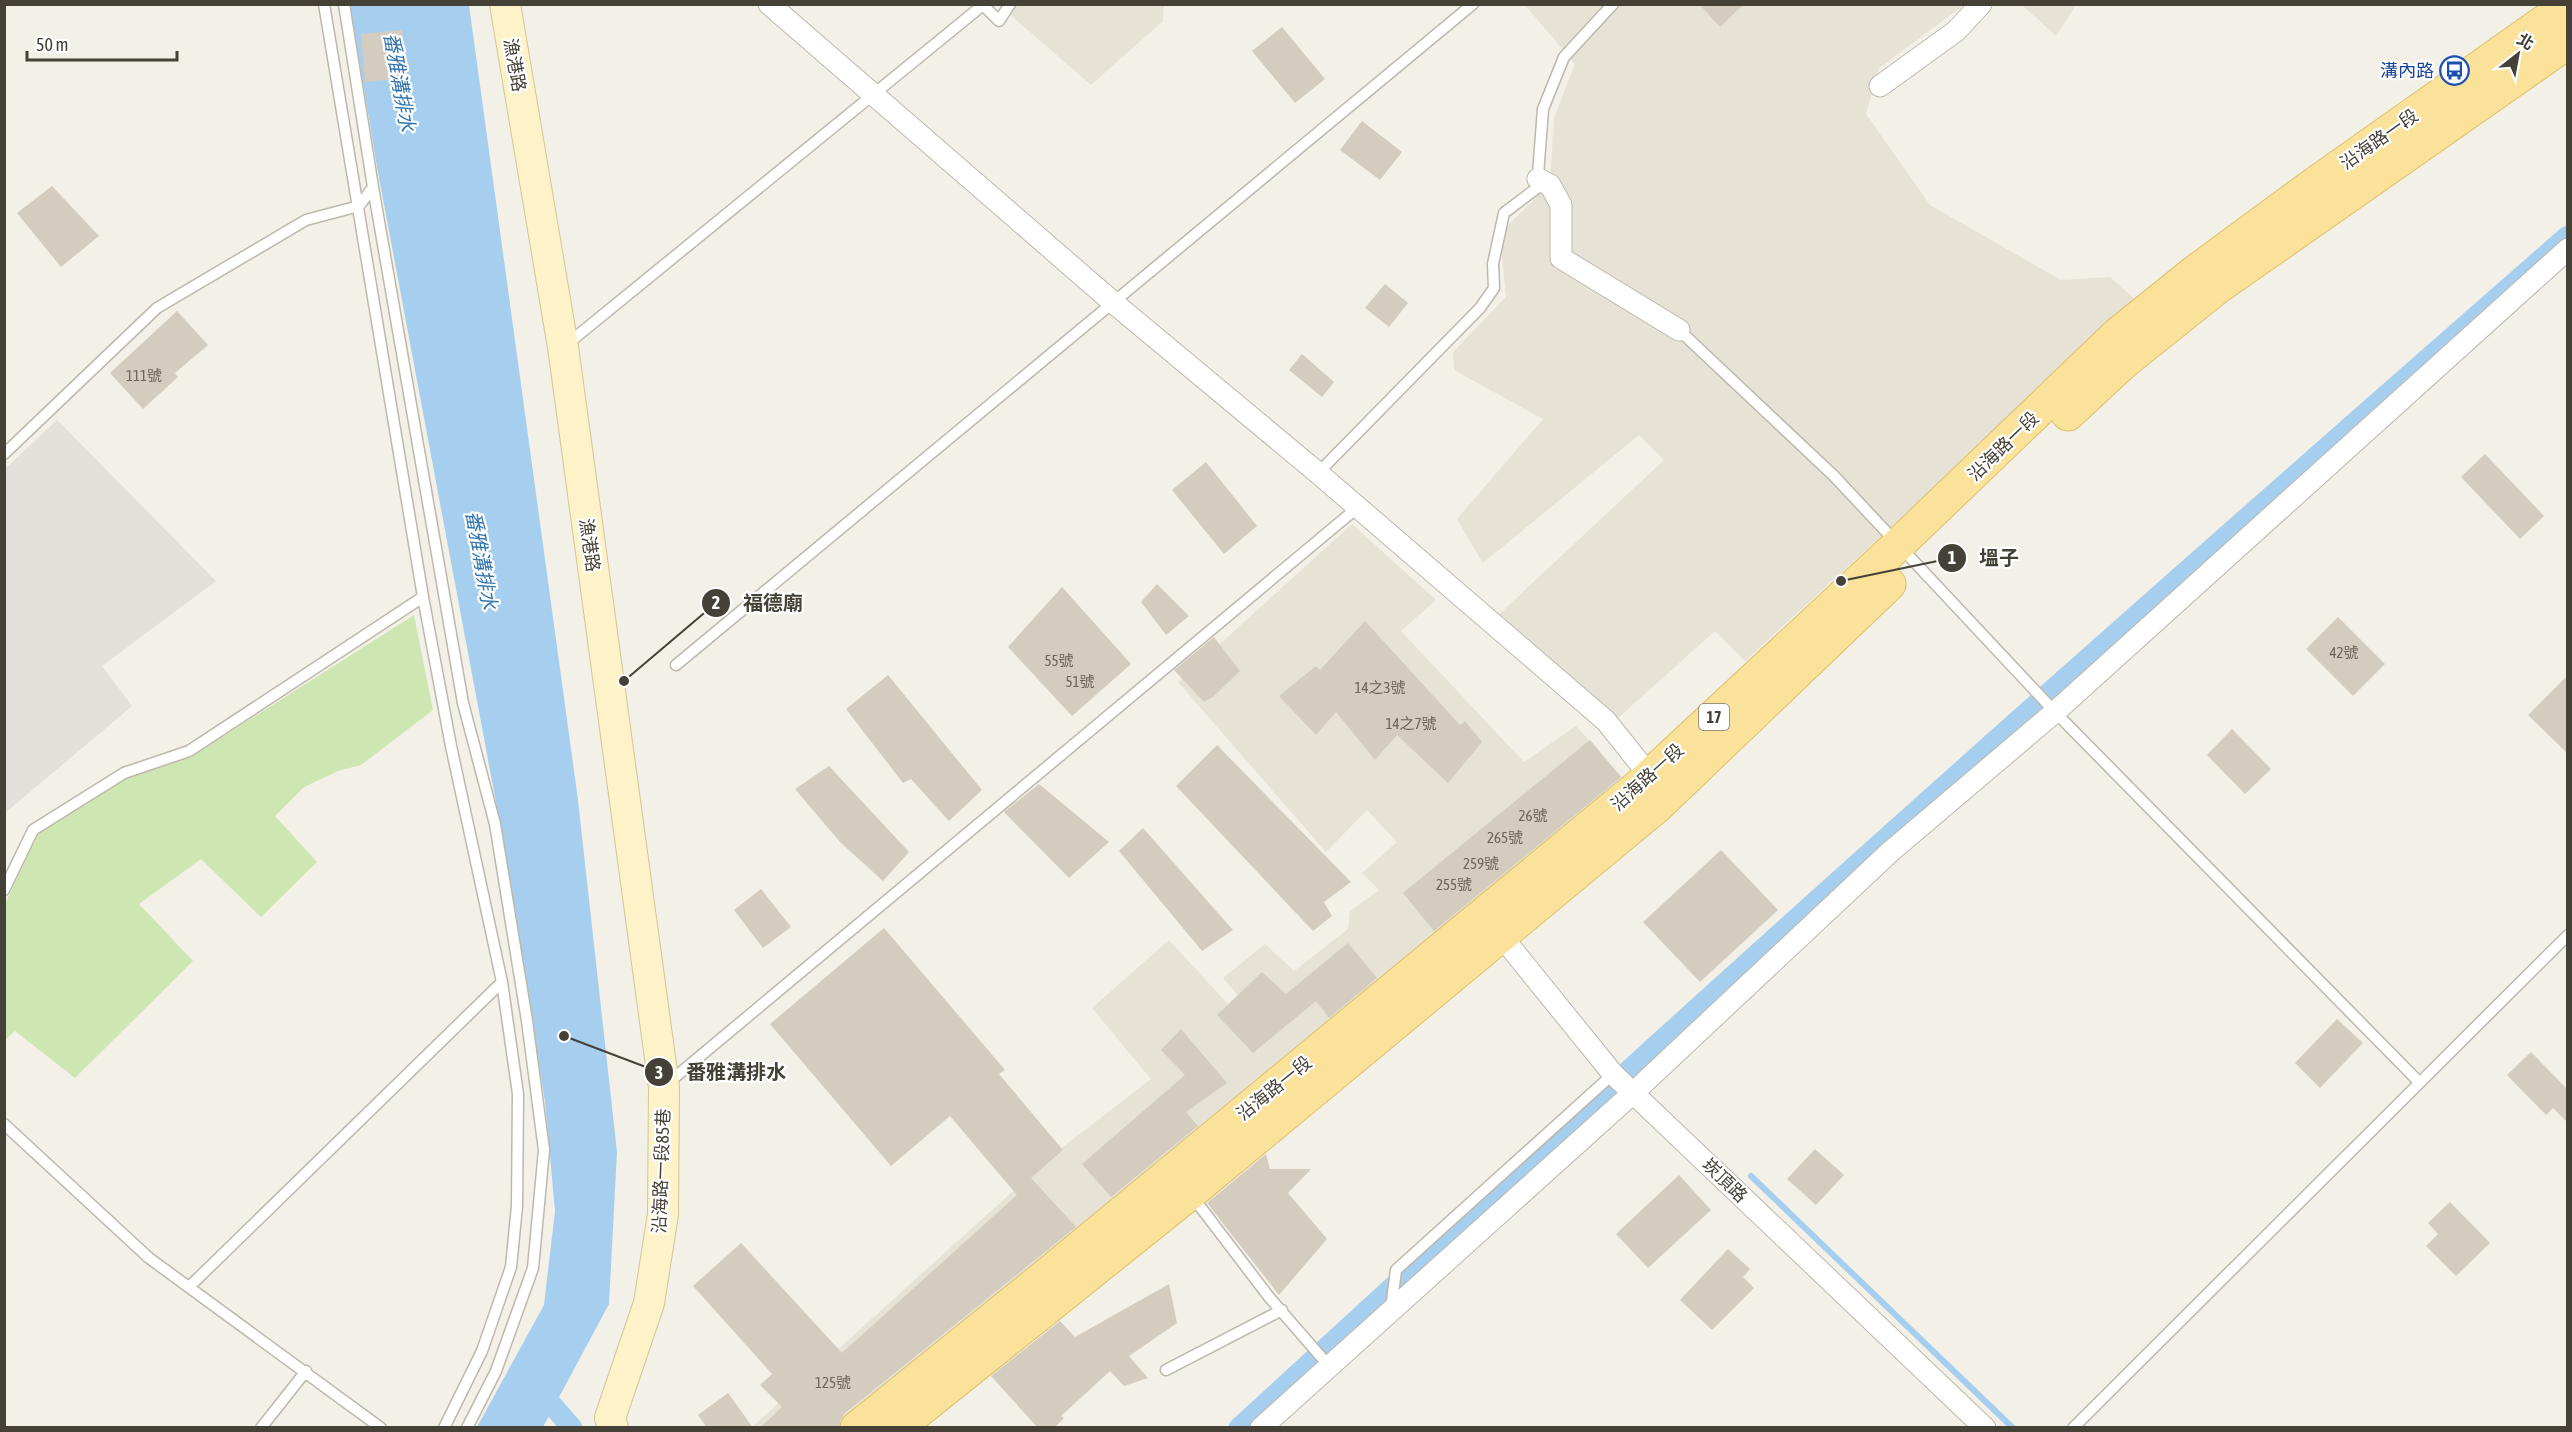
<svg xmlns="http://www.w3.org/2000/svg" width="2572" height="1432" viewBox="0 0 2572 1432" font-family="'Asap Condensed','Noto Sans TC',sans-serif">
<rect width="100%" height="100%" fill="#f3f0e8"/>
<!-- residential -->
<path fill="#e7e2d6" d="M999,5H1164L1163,21L1091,85Z
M1525,5H1964L1879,68L1866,114L1930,205L2061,280L2110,277L2137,301L1745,661L1715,631L1618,718L1496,617L1664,460L1639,435L1483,563L1457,519L1543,419L1454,370L1453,352L1506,297L1500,233L1550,184L1554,118L1575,64Z
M2022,5H2076L2056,36Z
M1352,524L1436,600L1401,631L1524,762L1576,726L1622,777L1476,907L842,1427L751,1428L1055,1153L1151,1079L1092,1008L1169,940L1238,1015L1245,1004L1223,978L1265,944L1294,971L1348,929L1350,911L1379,890L1362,873L1397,842L1367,810L1326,852L1178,682Z"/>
<!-- industrial -->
<path fill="#e3dfd9" d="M57,420L216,581L102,666L132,706L5,813V469Z"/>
<!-- green -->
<path fill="#cde6b2" d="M414,615L433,710L361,765L338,771L304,787L275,816L317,862L261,917L201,859L139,904L193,961L75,1078L15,1031L5,1040V904L37,835L125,778L189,758Z"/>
<!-- water -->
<path fill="#a6ceee" d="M350,5H469L578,800L617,1152L609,1304L543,1427H477L544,1305L555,1211L545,1102L501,829L377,167Z"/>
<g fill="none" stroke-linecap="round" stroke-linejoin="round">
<!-- stream -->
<path stroke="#a6ceee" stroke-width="6" d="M1751,1176L2013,1428"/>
<!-- canal -->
<path stroke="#a6ceee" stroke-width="21" d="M535,1385L572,1428
M1239,1428C1376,1303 1512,1177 1649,1052C1952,777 2259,506 2568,236"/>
</g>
<!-- building -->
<path fill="#d4ccbe" d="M1699,4H1744L1720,27Z
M1282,27L1325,79L1295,103L1252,51Z
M402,30L407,78L365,82L361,34Z
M1362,121L1402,152L1380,180L1340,150Z
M52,186L99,236L61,267L17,213Z
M1385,284L1408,303L1389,327L1365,308Z
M177,311L208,345L175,373L178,377L143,409L110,373Z
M1302,354L1334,382L1322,397L1289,370Z
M2485,454L2544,516L2520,539L2461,477Z
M1206,462L1257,526L1224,554L1172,490Z
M1157,584L1189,616L1166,635L1141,602Z
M1062,587L1131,664L1072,716L1008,647Z
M2338,617L2385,664L2353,696L2306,649Z
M1365,621L1460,725L1465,721L1482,742L1448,783L1397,735L1375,760L1336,712L1316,735L1279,696L1316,666L1320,670Z
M1214,637L1240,671L1214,696L1204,702L1174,670Z
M888,675L982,790L949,821L911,779L903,783L846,709Z
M2568,675V754L2528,715Z
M2232,729L2271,769L2245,794L2207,755Z
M1590,740L1621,777L1434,931L1403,893Z
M1217,745L1351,882L1324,902L1332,916L1313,931L1176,786Z
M829,766L909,852L883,881L840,842L795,789Z
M1039,784L1109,842L1069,878L1004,812Z
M1143,828L1233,930L1202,951L1119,851Z
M1721,850L1778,910L1700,982L1643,922Z
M761,889L791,927L763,948L734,910Z
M884,928L1005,1070L999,1074L1063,1150L1031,1178L1076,1227L845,1413L840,1421L839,1428H760L782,1407L760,1385L772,1374L693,1286L741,1243L842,1353L1017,1195L950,1116L891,1166L770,1024Z
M1348,943L1377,978L1329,1018L1316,1001L1253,1053L1217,1015L1262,972L1286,994Z
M2337,1019L2363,1043L2320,1088L2295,1063Z
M1181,1029L1227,1083L1186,1112L1198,1126L1111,1197L1082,1164L1185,1075L1161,1050Z
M2531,1052L2568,1090V1123L2553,1108L2546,1115L2507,1075Z
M1815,1149L1844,1175L1816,1205L1787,1179Z
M1266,1154L1270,1169H1311L1288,1193L1327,1239L1279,1295L1207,1203Z
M1679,1175L1711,1210L1648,1268L1616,1234Z
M2450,1202L2490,1243L2456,1276L2426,1246L2438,1234L2428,1223Z
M1728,1249L1750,1269L1743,1277L1754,1288L1712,1330L1680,1300Z
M1169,1284L1177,1323L1129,1356L1148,1378L1124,1386L1110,1371L1061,1416L1064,1418L1054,1428H1038L991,1376L1060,1321L1075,1337Z
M728,1393L744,1415L753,1428H707L698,1415Z"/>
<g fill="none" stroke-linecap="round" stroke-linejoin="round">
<defs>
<path id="lane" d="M324,4L423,597L451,746L502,982L518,1094L517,1206L511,1267L482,1351L444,1428
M344,4L373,187L463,703L495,824L527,1021L544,1150L533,1268L496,1371L467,1428
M1679,330L1834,476L2055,712L2418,1081
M566,345L983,5L999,21L1010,4
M4,454L157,308L306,220L359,206L373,187
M1318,473L1480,308L1494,288L1493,264L1504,213L1537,188L1543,109L1564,57L1613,4
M676,665L1473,4
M4,890L33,830L124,773L189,751L423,597
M668,1083L1357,508
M4,1124L149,1258L381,1428
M1192,1196L1269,1297L1329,1366
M189,1287L502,982
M1391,1309L1396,1270L1613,1074
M1166,1370L1282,1310
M261,1428L306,1371
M2073,1428L2568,935"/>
<path id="street" d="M769,4L1115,304L1318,473L1606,721L1657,785
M1880,86L1956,31L1981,4
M1538,179L1550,185L1561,205V258L1679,330
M1494,927L1613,1074L1985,1428
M1261,1428L1633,1093L1890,852L2055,712L2568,249"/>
<path id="secondary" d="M505,4L563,347L664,1087L663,1214L649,1303L610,1418L613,1428"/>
<path id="primary" d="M2068,414L2125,361L2215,289L2568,42
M857,1428L1043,1278L1639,786L1899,544L2118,334L2195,272L2316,183L2568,5
M897,1428L1190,1193L1657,806L1889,584"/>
</defs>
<!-- lane casing -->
<use href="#lane" stroke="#beb8ab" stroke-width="13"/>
<!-- street casing -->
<use href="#street" stroke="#beb8ab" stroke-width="23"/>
<!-- secondary casing -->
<use href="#secondary" stroke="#d1c599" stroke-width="32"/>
<!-- primary casing -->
<use href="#primary" stroke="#dfc06a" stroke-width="35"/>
<!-- lane -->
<use href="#lane" stroke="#fff" stroke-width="10"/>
<!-- street -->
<use href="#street" stroke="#fff" stroke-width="21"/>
<!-- secondary -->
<use href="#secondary" stroke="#fdf2c8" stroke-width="30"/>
<!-- primary -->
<use href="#primary" stroke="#fae29a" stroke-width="33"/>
</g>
<!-- icons -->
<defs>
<symbol id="bus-ring" viewBox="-11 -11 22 22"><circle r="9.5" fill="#fff" stroke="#1a4fb4" stroke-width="1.5"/><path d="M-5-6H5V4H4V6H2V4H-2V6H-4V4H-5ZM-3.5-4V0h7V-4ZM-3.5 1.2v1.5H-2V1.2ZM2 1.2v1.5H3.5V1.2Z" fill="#1a4fb4"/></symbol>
</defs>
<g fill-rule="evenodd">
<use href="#bus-ring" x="2438" y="54" width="33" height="33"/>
</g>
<g text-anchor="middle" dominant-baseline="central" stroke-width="4.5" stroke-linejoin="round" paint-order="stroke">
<!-- number labels -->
<g font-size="15" fill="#6a6459">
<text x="144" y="375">111號</text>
<text x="2344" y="652">42號</text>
<text x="1059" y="660">55號</text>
<text x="1080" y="681">51號</text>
<text x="1380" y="687">14之3號</text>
<text x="1411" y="723">14之7號</text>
<text x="1533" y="815">26號</text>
<text x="1505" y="837">265號</text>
<text x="1481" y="863">259號</text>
<text x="1454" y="884">255號</text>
<text x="833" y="1382">125號</text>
</g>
<!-- shield labels -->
<rect fill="#fff" stroke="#7e7a73" stroke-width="1.5" x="1699" y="704" width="30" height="26" rx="4.5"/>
<g font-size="16" font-weight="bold" fill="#464137">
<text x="1714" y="717">17</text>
</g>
<!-- street labels -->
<g font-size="18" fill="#464137" stroke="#fff">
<text transform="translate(515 65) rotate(80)">漁港路</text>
<text transform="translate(2379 139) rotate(-35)">沿海路一段</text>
<text transform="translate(2003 446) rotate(-44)">沿海路一段</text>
<text transform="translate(590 545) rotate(82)">漁港路</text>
<text transform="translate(1647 777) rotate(-42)">沿海路一段</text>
<text transform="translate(1274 1088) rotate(-39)">沿海路一段</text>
<text transform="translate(661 1171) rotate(-88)">沿海路一段85巷</text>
<text transform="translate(1725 1180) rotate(44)">崁頂路</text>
</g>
<!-- transit labels -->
<g font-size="18" fill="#164399" stroke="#fff" text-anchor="end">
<text x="2434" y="70">溝內路</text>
</g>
<!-- water labels -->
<g font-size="20" font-style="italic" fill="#3376af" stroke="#fff">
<text transform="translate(400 82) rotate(80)">番雅溝排水</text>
<text transform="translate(482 560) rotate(80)">番雅溝排水</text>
</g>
</g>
<!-- callouts -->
<path fill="none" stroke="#464137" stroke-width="2" d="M1841 581L1952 558M624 681L716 603M564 1036L659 1072"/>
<g fill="#464137" stroke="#fff" stroke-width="2">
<circle cx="1841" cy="581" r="6"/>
<circle cx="624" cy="681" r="6"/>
<circle cx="564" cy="1036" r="6"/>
<circle cx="1952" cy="558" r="15"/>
<circle cx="716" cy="603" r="15"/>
<circle cx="659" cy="1072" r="15"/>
</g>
<g font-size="18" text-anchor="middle" font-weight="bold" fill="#fff">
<text x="1952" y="564">1</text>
<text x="716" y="609">2</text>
<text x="659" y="1079">3</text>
</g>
<g font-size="20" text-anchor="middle" font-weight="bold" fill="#464137" stroke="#fff" stroke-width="4.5" stroke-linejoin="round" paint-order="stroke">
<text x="1999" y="565">塭子</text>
<text x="773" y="610">福德廟</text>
<text x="736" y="1079">番雅溝排水</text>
</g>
<!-- border -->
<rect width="2572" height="1432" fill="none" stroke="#464137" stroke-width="12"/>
<!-- north arrow -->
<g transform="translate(2518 54) rotate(31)" stroke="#ffffff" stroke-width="4.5" paint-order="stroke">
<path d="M0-4.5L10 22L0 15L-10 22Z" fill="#464137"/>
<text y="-9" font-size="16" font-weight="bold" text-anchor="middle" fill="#464137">北</text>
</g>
<!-- scale -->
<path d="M27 51v9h150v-9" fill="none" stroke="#464137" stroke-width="3"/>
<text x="36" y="51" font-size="18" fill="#464137" stroke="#ffffff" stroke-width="4.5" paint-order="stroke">50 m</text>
</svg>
